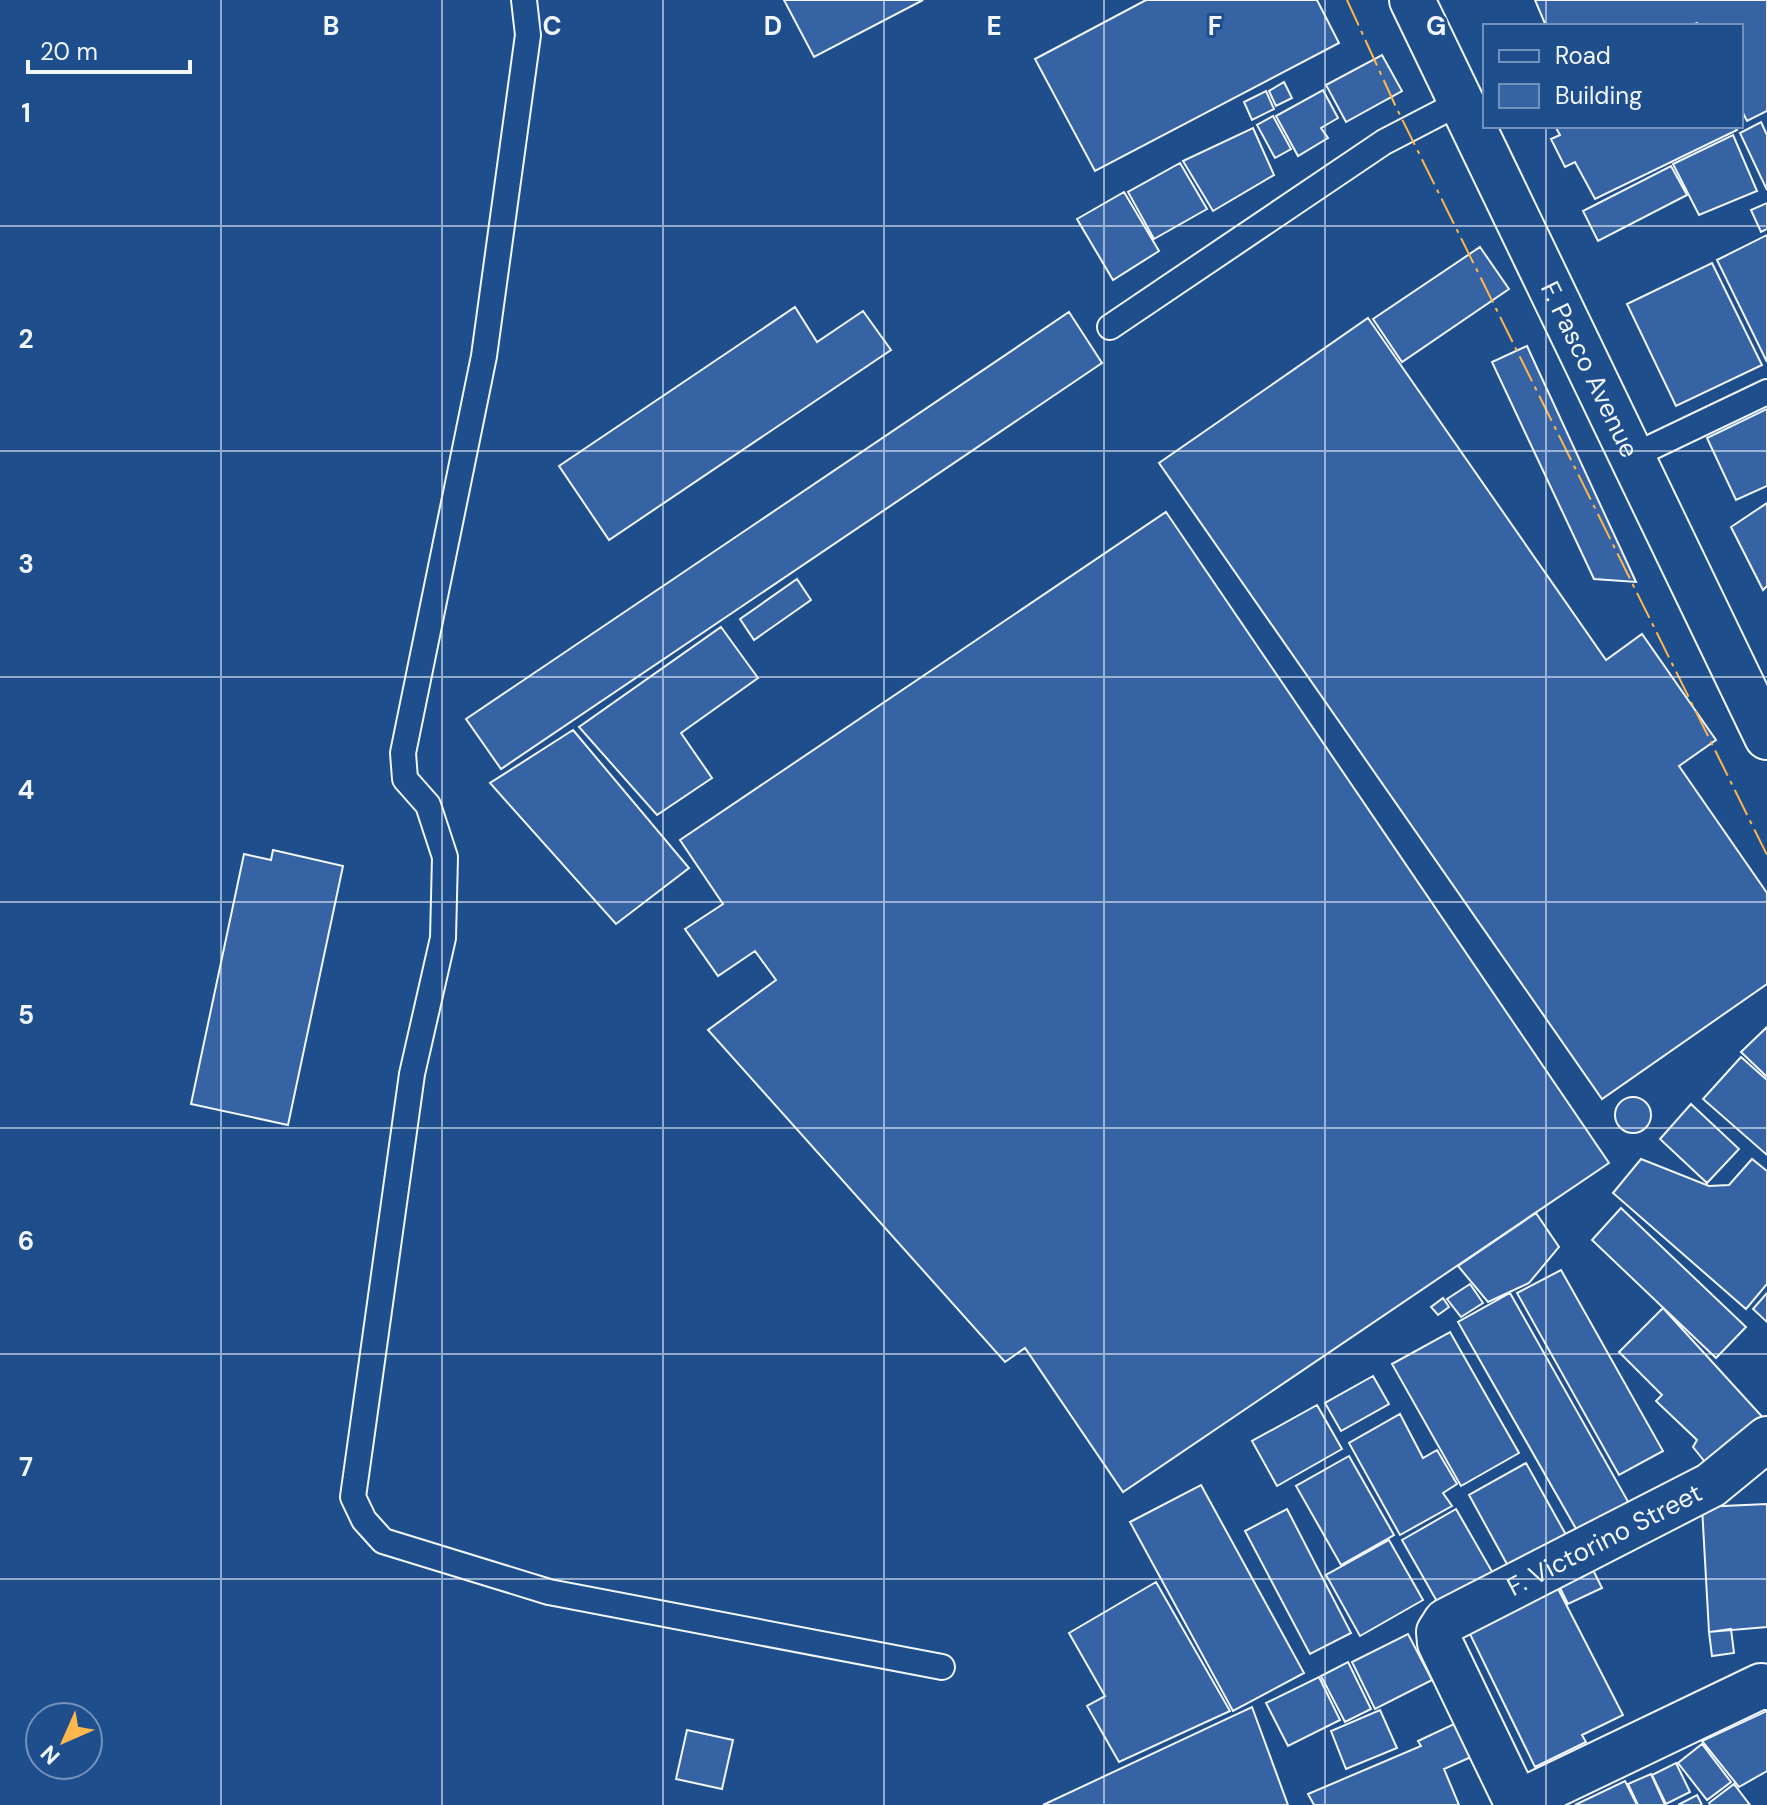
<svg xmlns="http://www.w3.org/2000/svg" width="1767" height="1805" viewBox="0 0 1767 1805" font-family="'DM Sans',sans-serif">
<rect width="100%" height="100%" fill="#1f4e8c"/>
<!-- building -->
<path fill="#3563a3" stroke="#f2f6ff" stroke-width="2" d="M784,0H923L814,57Z
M1146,0H1317L1339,43L1095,171L1035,59Z
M1535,0H1767V111L1747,121L1741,109V26H1699L1697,23L1690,26H1546Z
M1382,55L1402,91L1346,122L1326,85Z
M1284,82L1292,98L1276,106L1269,91Z
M1323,90L1338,118L1321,128L1328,138L1298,156L1276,116Z
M1266,91L1274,109L1252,120L1244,102Z
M1273,116L1291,149L1275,158L1257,125Z
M1761,122L1767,135V190L1740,133Z
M1555,126H1735L1737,130L1595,199L1575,162L1565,167L1551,139L1560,135Z
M1253,128L1274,175L1213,211L1183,161Z
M1733,135L1757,191L1699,215L1673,164Z
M1180,163L1207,209L1154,239L1128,192Z
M1671,166L1687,195L1598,241L1583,211Z
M1124,192L1159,251L1113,280L1077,219Z
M1767,203V229L1761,232L1751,210Z
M1767,235V362L1717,260Z
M1480,247L1509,289L1402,362L1373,319Z
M1712,263L1762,365L1676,406L1627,304Z
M795,307L817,342L863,311L891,350L609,540L559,466Z
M1069,312L1102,363L501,769L466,719Z
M1368,318L1606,660L1642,634L1716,740L1679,766L1767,893V984L1602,1099L1159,463Z
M1527,346L1636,582L1594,579L1492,362Z
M1767,409V486L1736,500L1707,438Z
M1767,503V586L1763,590L1731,527Z
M1166,512L1609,1163L1123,1492L1025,1348L1005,1362L708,1030L776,980L755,951L718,976L685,929L723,904L680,840Z
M797,579L811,600L754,640L740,619Z
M721,627L758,678L681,733L712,778L657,815L579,727Z
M573,730L689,868L616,924L490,783Z
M273,850L343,866L288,1125L191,1104L244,854L271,860Z
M1767,1027V1077L1741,1052Z
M1741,1057L1767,1080V1155L1703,1099Z
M1615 1115a18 18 0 1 1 36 0a18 18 0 1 1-36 0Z
M1691,1104L1739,1149L1707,1183L1660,1139Z
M1641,1159L1709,1186L1729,1185L1752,1159L1767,1171V1284L1746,1309L1613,1193Z
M1621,1208L1746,1327L1716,1358L1592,1240Z
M1536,1213L1559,1247L1529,1283L1488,1302L1458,1266Z
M1561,1270L1663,1451L1619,1475L1517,1293Z
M1470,1284L1483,1303L1461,1317L1447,1299Z
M1510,1293L1630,1505L1579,1534L1458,1322Z
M1767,1293V1322L1753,1309Z
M1443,1298L1449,1307L1438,1315L1431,1307Z
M1663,1308L1767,1422L1713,1472L1693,1447L1697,1440L1656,1401L1662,1395L1619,1352Z
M1450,1332L1519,1453L1461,1486L1392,1364Z
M1373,1376L1389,1404L1341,1431L1325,1403Z
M1317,1405L1342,1449L1277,1486L1252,1441Z
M1400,1414L1423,1458L1437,1450L1457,1484L1443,1493L1452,1506L1400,1535L1349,1443Z
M1349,1456L1394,1535L1341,1565L1296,1486Z
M1526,1463L1570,1542L1513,1575L1469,1495Z
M1201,1485L1304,1673L1233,1711L1130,1522Z
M1767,1504V1627L1709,1632L1702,1507Z
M1287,1509L1351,1633L1310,1654L1245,1531Z
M1456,1509L1498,1582L1443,1612L1402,1540Z
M1389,1540L1423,1600L1360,1636L1326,1575Z
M1588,1560L1602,1588L1568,1604L1555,1578Z
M1553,1579L1623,1715L1582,1735L1586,1742L1535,1767L1467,1628Z
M1156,1582L1230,1711L1119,1762L1087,1706L1105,1696L1069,1633Z
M1731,1629L1734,1653L1712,1656L1709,1632Z
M1408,1634L1432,1680L1375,1709L1352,1662Z
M1348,1662L1371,1709L1345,1722L1321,1676Z
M1319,1677L1340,1720L1288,1746L1266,1703Z
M1252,1707L1288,1805H1043Z
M1380,1710L1397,1748L1346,1769L1331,1731Z
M1767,1711V1771L1739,1787L1702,1741Z
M1454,1724L1471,1757L1444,1769L1459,1805H1314L1308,1794L1421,1746L1418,1741Z
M687,1730L733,1740L722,1789L676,1779Z
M1702,1744L1731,1782L1707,1800L1678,1763Z
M1676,1763L1690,1792L1666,1804L1652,1775Z
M1651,1774L1665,1805H1638L1628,1784Z
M1625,1781L1637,1805H1575Z
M1734,1784L1750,1805H1710L1709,1803Z
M1697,1795L1702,1805H1678Z"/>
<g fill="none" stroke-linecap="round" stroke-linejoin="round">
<defs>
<path id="service" d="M524,0L528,35L484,356L403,753L405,779L428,805L445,857L443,938L412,1074L353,1497L364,1520L383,1541L549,1592L942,1667
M1110,327L1384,142L1461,102
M1631,457L1767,392"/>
<g id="minor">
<path d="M1517,1803L1761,1686L1767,1687"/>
<path id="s1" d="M1518,1805L1440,1643L1439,1632L1446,1621L1711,1485L1767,1439"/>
</g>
<g id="tertiary">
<path id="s2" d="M1412,0L1767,737"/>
</g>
</defs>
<!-- service casing -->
<use href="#service" stroke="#f2f6ff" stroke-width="28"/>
<!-- minor casing -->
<use href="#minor" stroke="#f2f6ff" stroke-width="48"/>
<!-- tertiary casing -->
<use href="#tertiary" stroke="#f2f6ff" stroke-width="48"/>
<!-- service -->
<use href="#service" stroke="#1f4e8c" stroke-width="24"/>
<!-- minor -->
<use href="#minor" stroke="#1f4e8c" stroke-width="44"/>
<!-- tertiary -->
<use href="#tertiary" stroke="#1f4e8c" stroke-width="44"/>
<!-- power -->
<path stroke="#ffb74d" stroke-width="2" stroke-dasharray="28 6 4 6" stroke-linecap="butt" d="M1347,0L1396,107L1767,855"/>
</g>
<!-- grid -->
<path fill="none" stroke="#f2f6ff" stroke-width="2" stroke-opacity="0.55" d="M221,0V1805M442,0V1805M663,0V1805M884,0V1805M1104,0V1805M1325,0V1805M1546,0V26M1546,126V1805M0,226H1767M0,451H1767M0,677H1767M0,902H1767M0,1128H1767M0,1354H1767M0,1579H1767"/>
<g text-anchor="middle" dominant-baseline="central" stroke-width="6" stroke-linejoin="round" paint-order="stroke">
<!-- street labels -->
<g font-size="26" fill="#f2f6ff" stroke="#1f4e8c">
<text stroke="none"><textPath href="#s2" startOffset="410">F. Pasco Avenue</textPath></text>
<text stroke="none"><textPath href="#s1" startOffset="382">F. Victorino Street</textPath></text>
</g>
</g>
<g font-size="26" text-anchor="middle" font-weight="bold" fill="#f2f6ff" stroke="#1f4e8c" stroke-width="6" stroke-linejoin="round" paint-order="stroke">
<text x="331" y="35">B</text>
<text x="552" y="35">C</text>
<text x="773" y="35">D</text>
<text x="994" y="35">E</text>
<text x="1215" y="35">F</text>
<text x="1436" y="35">G</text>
<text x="26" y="122">1</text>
<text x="26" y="348">2</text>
<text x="26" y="573">3</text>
<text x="26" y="799">4</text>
<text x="26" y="1024">5</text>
<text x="26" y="1250">6</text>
<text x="26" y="1476">7</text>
</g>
<!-- legend -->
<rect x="1483" y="24" width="260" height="104" fill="#1f4e8c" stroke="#7391ba" stroke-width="2"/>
<rect x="1499" y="50" width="40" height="12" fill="#1f4e8c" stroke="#7391ba" stroke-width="2"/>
<text x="1555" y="64" font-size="24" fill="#f2f6ff">Road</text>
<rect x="1499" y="84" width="40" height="24" fill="#3563a3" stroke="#7391ba" stroke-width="2"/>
<text x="1555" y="104" font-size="24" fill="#f2f6ff">Building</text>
<!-- north arrow -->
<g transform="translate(64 1741) rotate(225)"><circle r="38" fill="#1f4e8c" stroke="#7391ba" stroke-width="2"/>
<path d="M0-6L14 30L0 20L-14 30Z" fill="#ffb74d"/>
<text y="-12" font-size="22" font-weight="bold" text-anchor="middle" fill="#f2f6ff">N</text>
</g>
<!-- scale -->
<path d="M28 60v12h162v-12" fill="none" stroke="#f2f6ff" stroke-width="4"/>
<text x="40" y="60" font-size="24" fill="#f2f6ff" stroke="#1f4e8c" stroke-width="6" paint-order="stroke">20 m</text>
</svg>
